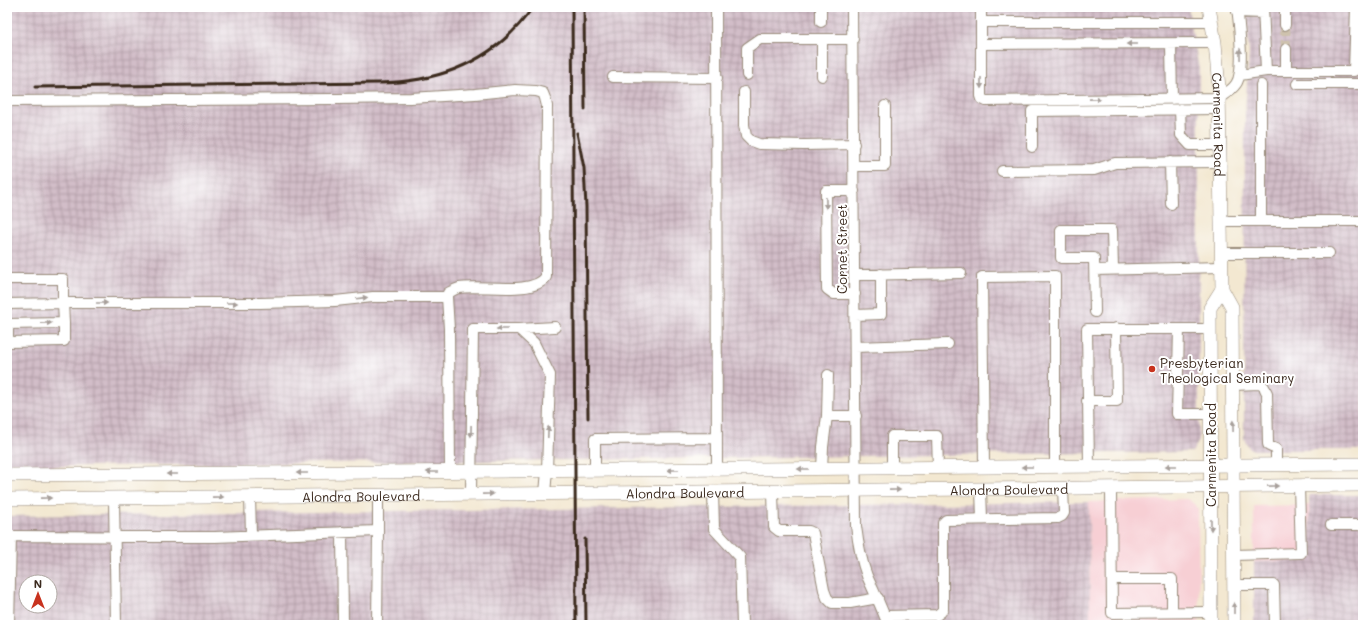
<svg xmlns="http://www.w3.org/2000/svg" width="1370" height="632" viewBox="0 0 1370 632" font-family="Mali,sans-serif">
<defs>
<pattern id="industrial-grid" width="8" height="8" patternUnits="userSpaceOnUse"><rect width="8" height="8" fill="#d2bdc8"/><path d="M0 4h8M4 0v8" fill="none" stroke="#ac9aa2"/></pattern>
</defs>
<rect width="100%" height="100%" fill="#fff"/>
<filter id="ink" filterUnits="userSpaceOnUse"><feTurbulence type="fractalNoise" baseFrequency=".025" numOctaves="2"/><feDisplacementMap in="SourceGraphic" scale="8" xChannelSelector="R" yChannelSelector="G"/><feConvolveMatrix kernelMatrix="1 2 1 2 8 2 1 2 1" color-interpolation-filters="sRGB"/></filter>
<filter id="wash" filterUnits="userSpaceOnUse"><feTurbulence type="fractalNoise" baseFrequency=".012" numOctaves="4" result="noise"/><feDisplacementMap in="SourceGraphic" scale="16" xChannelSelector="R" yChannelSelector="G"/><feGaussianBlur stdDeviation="0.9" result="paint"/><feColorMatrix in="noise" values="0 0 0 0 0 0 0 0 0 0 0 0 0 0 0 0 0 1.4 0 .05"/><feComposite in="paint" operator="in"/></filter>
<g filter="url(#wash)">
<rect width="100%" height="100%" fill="#f3e8d1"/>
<!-- built -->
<path fill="#f7cfd4" d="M1187,499L1193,503L1198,508L1199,625H1090L1089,502Z
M1309,505L1310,560L1254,562V506Z"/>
<!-- industrial -->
<path fill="url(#industrial-grid)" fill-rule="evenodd" d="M7,7H1188L1199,69V441L1192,452L7,467Z
M1246,7H1363V450H1254L1249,448L1244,438L1245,113L1249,53Z
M1309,495H1363V625H1254V562L1310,560Z
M1089,502L1090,625H7V516ZM26,582H50V606H26Z"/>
</g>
<g filter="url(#ink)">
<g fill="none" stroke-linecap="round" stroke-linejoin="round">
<!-- minor-tunnel -->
<path stroke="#cec2ad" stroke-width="10" stroke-dasharray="10 5" stroke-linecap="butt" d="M1285,25L1286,49"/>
<defs>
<path id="minor" d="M716,7L717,470
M852,7L856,526C858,543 861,560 867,576C874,592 882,608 888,625
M981,7V96L982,99L986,101L1219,98C1225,94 1232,90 1236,84C1245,71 1239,24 1237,7
M1285,7V25
M1237,12L1263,13
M821,22V7
M981,22H1212
M822,39V76
M981,44L1215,43
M1171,44L1172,99
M1266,71H1286V49
M1286,71H1354L1356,7
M747,75V48L760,39H853
M1240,75L1266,71L1263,7
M613,77L717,78
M1297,84H1363
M1261,85V221
M744,92V125L746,136L751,141L759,144L804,145L854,144
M7,101L336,99L411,98L475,94L515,90L536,91L543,93L545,98L547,106L546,277C532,296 482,284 459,288C455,289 452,291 448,293L447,297
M1180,109L1181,135L1190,145H1220
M1032,147V111L1220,109
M1170,162L1171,204
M854,166H885V106
M1002,171L1094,170L1115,163L1220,162
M854,191H826L827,289L834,294H855
M1221,221H1363
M1221,253H1329
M1095,270L1222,267
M855,275L961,273
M7,279H63V303H260L335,301L373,297H447L449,329L450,472
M7,304L63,303L64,323L7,324
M1095,312L1094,258H1061V230H1112L1113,269
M855,315L881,314V274
M8,324V342L64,341V323
M519,329L555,327
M1179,329L1177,414H1210
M855,347L948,344
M1233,385L1260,384L1264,387L1267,393L1268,444L1269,446L1276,449V465
M1087,401H1117L1116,328
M827,416L828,375
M984,467L982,277L1055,276V467
M1089,467L1087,329H1210
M892,468V436H937L938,468
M822,469L823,447L827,416H856
M595,470V439L717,438
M1111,488L1112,613L1211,612
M981,489L982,519
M713,491L714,529L740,557L742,625
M773,491L774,527L779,531H809L813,533L824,590L827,598L832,603H850L878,598
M471,494L473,329H519L534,343L550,375L547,471L545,493
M378,495V531
M250,496L251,535
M114,498L116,625
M1331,525H1363
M342,532L343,625
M1234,555L1301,553L1299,486
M1112,579H1172V612
M1234,585H1274L1275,625
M885,616L937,615L941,612L943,609V523L946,520L1058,518L1062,516L1064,513L1063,488
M9,625L11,536L215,537L378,531L377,625"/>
<g id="major">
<path id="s1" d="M1209,7L1215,43L1219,88L1222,289L1232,307L1234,625"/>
<path d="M7,475L1363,464"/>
<path id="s2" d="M7,499L1363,485"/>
<path d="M1211,625L1210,308L1222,289"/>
</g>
</defs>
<!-- minor casing -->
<use href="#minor" stroke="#978978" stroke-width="12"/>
<!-- major casing -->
<use href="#major" stroke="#978978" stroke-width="14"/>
<!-- minor -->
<use href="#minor" stroke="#fff" stroke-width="10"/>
<!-- major -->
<use href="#major" stroke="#fff" stroke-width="13"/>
<!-- rail -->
<path stroke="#3b2a1e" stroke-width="3" d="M572,7L576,625
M584,7L585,109
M35,87L379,83C441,82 496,60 533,7
M577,133L584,168L586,207L588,418
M585,539L586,625"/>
</g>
<!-- one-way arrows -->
<defs><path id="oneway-solid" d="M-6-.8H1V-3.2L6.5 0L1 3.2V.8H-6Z"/></defs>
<g fill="#a79f9a">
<use href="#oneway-solid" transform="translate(1132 44) rotate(180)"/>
<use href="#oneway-solid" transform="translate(1240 54) rotate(-91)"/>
<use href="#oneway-solid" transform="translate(981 83) rotate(90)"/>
<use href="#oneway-solid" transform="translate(1095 99) rotate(-1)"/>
<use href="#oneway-solid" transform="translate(826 203) rotate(89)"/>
<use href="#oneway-solid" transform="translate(362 298) rotate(-7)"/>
<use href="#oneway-solid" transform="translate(102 303)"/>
<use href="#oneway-solid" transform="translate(232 303)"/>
<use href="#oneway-solid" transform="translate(46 323) rotate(-1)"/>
<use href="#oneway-solid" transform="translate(502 329) rotate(180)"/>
<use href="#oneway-solid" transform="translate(1233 426) rotate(-91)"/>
<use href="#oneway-solid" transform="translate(471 431) rotate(91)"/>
<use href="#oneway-solid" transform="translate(548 432) rotate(-88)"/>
<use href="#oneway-solid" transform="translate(1171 466) rotate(180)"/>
<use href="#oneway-solid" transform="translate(1027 467) rotate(180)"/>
<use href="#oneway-solid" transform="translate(803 469) rotate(180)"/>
<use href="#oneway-solid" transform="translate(673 470) rotate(180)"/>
<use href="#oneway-solid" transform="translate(432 472) rotate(180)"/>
<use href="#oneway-solid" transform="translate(302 473) rotate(180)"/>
<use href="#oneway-solid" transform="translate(172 474) rotate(180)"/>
<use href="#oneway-solid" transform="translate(1273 486) rotate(-1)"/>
<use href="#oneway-solid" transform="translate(895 490) rotate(-1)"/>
<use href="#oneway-solid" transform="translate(488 494) rotate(-1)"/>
<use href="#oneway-solid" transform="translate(218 497) rotate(-1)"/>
<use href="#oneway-solid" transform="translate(46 498) rotate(-1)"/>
<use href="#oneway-solid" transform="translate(1211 525) rotate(90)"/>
<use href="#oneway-solid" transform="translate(1234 608) rotate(-90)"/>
</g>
</g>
<!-- markers -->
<circle fill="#c8321e" stroke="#fff" stroke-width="1.5" cx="1152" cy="369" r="4"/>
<g text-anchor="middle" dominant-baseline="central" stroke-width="4" stroke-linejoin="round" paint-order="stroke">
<!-- street labels -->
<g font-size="13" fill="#3b2a1e" stroke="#fff">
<text stroke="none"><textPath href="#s1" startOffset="118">Carmenita Road</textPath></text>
<text transform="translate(841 249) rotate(-90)">Cornet Street</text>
<text transform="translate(1210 455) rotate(-90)">Carmenita Road</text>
<text stroke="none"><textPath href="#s2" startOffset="1002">Alondra Boulevard</textPath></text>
<text stroke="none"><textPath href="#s2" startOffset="678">Alondra Boulevard</textPath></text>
<text stroke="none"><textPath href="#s2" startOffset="354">Alondra Boulevard</textPath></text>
</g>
<!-- poi labels -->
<g font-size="13" fill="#3b2a1e" stroke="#fff" text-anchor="start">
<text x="1160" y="362">Presbyterian<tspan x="1160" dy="15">Theological Seminary</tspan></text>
</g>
</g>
<!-- margin -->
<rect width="1370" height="632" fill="none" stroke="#fff" stroke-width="24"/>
<!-- north arrow -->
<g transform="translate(38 594)"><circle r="19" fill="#ffffff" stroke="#b1aaa5"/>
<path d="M0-3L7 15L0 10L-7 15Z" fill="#c8321e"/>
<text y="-6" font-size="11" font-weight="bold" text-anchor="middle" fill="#3b2a1e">N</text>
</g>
</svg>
